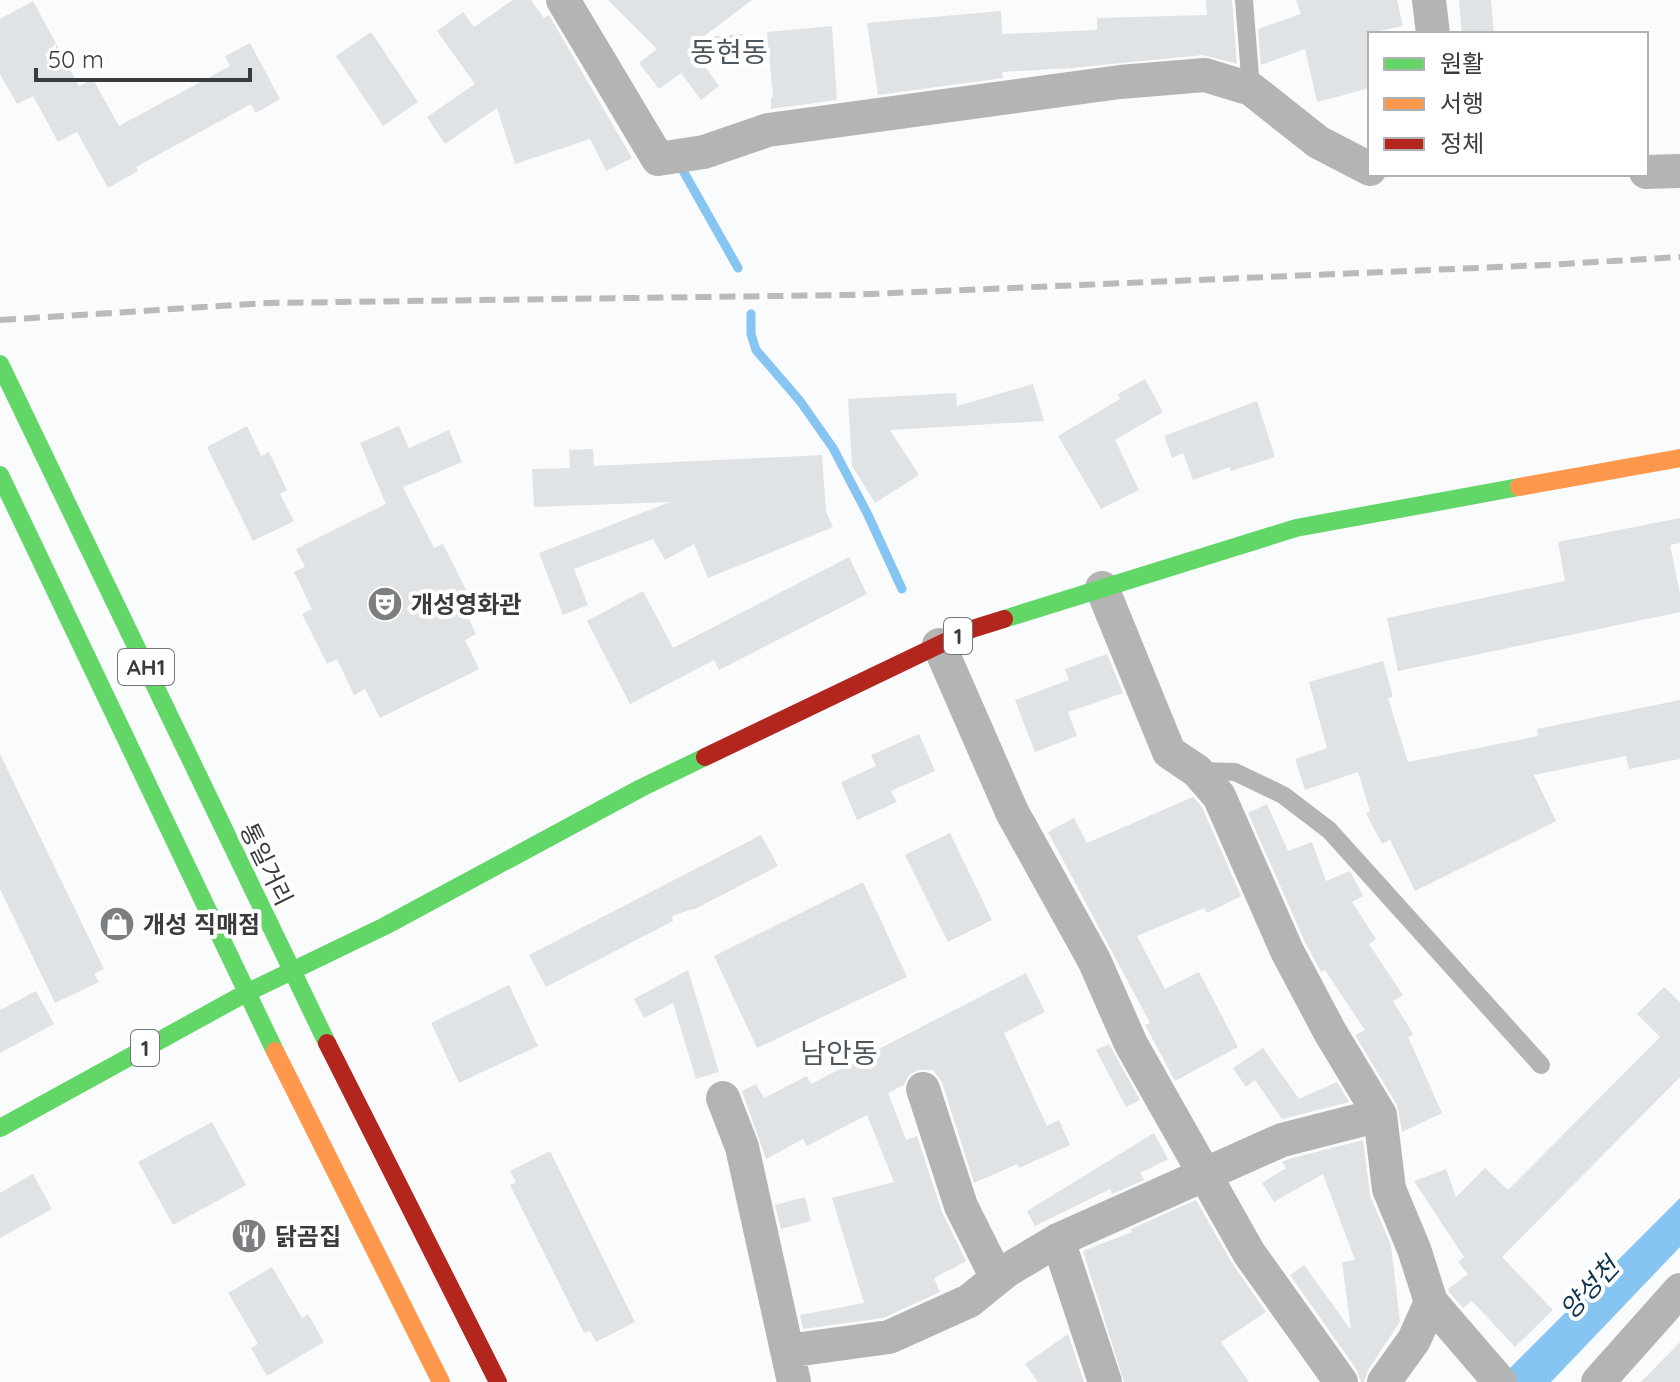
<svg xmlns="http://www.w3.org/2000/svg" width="1680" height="1382" viewBox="0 0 1680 1382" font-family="Quicksand,'Noto Sans KR',sans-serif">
<rect width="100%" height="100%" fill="#f9fbfd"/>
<!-- water -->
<path fill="#86c4f1" d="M1680,1198V1247L1551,1382H1496Z"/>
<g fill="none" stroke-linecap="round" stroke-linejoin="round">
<!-- stream -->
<path stroke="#86c4f1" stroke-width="9" d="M678,162L738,268
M751,314V334L756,350L800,401L833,448L868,515L902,589"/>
</g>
<!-- building -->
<path fill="#e0e3e5" d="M513,0H531L544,18L549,15L632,158L606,171L590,139L515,164L497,108L445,144L427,117L475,84L437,31L463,12L474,27Z
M608,0H752L703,37L744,34L704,65L719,86L701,100L681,73L659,89L639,63L657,49Z
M1206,0H1232L1237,64L1203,55L1071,68L1002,72L1003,78L878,95L867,23L1001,11L1002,34L1097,30V18L1207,15Z
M1296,0H1397L1403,26L1370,33V88L1317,102L1305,49L1261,65L1258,29L1301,14Z
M1459,0H1491L1494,34H1462Z
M33,1L79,86L93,79L119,126L230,66L225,56L250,43L280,99L256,113L251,104L136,167L138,171L108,188L77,132L58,142L33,96L17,104L0,74V19Z
M832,26L837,100L771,109V97H773L767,32Z
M371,32L418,102L383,126L336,56Z
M1145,379L1163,412L1115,440L1139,490L1101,509L1058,436L1120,399L1118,394Z
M1033,384L1044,421L890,430L919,475L875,503L852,466L848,399L956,393L957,406Z
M1257,401L1275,457L1231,471L1230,467L1193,480L1183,453L1172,458L1164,436Z
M247,426L261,456L269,452L287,490L280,494L294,521L253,541L207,447Z
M399,426L409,448L449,430L462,462L403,487L434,548L443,544L468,594L459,599L476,634L465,640L479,669L380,718L365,689L354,695L337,659L327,664L302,614L312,609L294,572L305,567L296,549L386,504L360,443Z
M593,449L594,466L822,455L826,512L833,527L708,578L694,544L665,560L653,539L574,569L588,605L563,615L539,553L670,502L534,507L532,469L570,468L569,450Z
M1680,518V543L1670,545L1680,594V612L1398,671L1387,618L1565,581L1558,542Z
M849,557L867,594L719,670L714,660L630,704L587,621L643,591L673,648Z
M1107,654L1123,693L1068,712L1077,736L1035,752L1015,700L1069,680L1065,669Z
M1383,661L1393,697L1388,698L1408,762L1538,736L1537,729L1680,700V759L1629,769L1626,756L1534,775L1556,821L1415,891L1390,840L1382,844L1366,813L1370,811L1358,772L1305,790L1295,759L1327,748L1309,682Z
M919,734L935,771L891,791L897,802L857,820L841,782L876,766L871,755Z
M0,754L104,969L94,974L99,982L55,1003L0,889Z
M1193,797L1202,807L1241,896L1207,913L1204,908L1137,936L1165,989L1199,972L1238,1047L1175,1081L1145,1025L1150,1023L1048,832L1074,818L1087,843Z
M1267,804L1288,851L1312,842L1326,881L1350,871L1363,896L1352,902L1376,939L1369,944L1403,995L1393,1001L1413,1034L1408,1037L1442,1113L1402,1132L1397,1105L1355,1035L1365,1030L1325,970L1321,972L1305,942L1248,813Z
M950,833L992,920L948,942L905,855Z
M761,835L778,866L693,910L692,909L672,916L673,921L546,987L529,955Z
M863,882L907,977L757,1048L714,956Z
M688,970L719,1072L696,1079L673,1003L644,1018L634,999Z
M1026,973L1045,1012L1004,1033L1047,1126L1059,1120L1070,1145L1019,1168L1017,1164L974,1183L942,1082L933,1070H918L909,1075L904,1085L888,1093L906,1140L917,1136L942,1212L966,1261L934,1278L940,1292L883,1318L803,1329L800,1315L864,1303L832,1198L894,1182L867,1115L807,1146L803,1139L766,1159L742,1091L756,1084L764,1098L807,1076L811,1084Z
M509,985L538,1046L459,1083L431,1023Z
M1664,987L1680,1002V1077L1502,1257L1553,1310L1515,1347L1472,1301L1463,1308L1449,1292L1448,1289L1468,1274L1458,1262L1464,1257L1414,1181L1446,1169L1456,1197L1485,1168L1508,1190L1660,1037L1637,1014Z
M36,991L54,1024L0,1053V1010Z
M1109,1044L1140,1100L1126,1107L1096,1050Z
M1263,1048L1299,1099L1337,1082L1349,1102L1282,1119L1255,1080L1246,1087L1233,1068Z
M212,1122L246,1185L173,1225L138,1162Z
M1154,1133L1168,1159L1140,1173L1144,1180L1112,1194L1110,1189L1035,1226L1027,1211Z
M1363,1140L1370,1196L1391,1245L1400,1322L1368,1370L1364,1382H1361L1357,1370L1290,1275L1304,1265L1351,1330L1342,1262L1355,1260L1323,1174L1274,1202L1262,1183L1286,1168L1282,1162L1289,1159Z
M550,1151L635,1322L596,1342L590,1331L584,1333L510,1185L516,1182L510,1171Z
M33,1174L52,1209L0,1238V1193Z
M805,1197L811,1221L781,1229L775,1205Z
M1196,1200L1232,1263L1266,1312L1221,1342L1249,1382H1124L1083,1251L1132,1232L1131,1229Z
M272,1267L302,1318L308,1314L324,1342L267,1376L251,1348L258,1344L228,1293Z
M1068,1334L1084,1382H1038L1025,1364Z
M1680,1342V1382H1641Z"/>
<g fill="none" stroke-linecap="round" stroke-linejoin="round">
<!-- lane -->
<path stroke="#b4b4b4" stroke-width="18" d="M1244,0L1251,89
M1197,771L1235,772L1283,795L1329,830L1541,1065"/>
<!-- street -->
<path stroke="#b4b4b4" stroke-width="34" d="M563,0L658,159L704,152L768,130L1120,82L1205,75L1251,89L1318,142L1370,169
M1429,0L1433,34
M1646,172L1680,171
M1102,588L1169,752L1197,771L1219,796L1287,951L1330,1032L1380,1115L1389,1189L1414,1249L1431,1302L1414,1340L1384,1382
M939,645L1012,812L1094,960L1131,1044L1249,1253L1341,1382
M923,1089L961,1206L997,1278
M723,1098L742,1147L794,1382
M1058,1240L1105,1382
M1431,1302L1500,1382
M787,1351L889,1337L969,1301L1006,1271L1058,1240L1282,1140L1380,1115
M1598,1382L1680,1290"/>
<!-- fast -->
<path stroke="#63d668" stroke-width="18" d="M0,364L327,1043
M0,475L275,1051
M1004,619L1296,528L1519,487
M0,1128L246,993L385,926L641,788L705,757"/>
<!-- slow -->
<path stroke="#ff974d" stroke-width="18" d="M1519,487L1680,458
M275,1051L441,1382"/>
<!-- jam -->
<path stroke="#b3261e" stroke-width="18" d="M705,757L972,629L1004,619
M327,1043L498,1382"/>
<!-- rail -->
<path stroke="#b9babb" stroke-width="6" stroke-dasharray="16 8" stroke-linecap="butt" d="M0,320L268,303L848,295L1546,265L1680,257"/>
</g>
<!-- icons -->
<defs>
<symbol id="theatre-disc" viewBox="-11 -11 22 22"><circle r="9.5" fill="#7c7f82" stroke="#fff"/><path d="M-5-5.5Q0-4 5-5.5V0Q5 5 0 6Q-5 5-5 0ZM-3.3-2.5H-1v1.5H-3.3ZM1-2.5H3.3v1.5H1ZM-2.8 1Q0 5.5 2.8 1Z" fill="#fff"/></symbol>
<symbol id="shop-disc" viewBox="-11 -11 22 22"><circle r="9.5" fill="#7c7f82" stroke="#fff"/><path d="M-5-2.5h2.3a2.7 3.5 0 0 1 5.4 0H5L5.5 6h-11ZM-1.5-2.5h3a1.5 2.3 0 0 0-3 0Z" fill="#fff"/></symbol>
<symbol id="restaurant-disc" viewBox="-11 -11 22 22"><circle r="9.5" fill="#7c7f82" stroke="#fff"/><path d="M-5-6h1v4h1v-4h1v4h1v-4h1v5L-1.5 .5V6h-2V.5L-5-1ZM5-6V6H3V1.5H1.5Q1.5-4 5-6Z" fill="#fff"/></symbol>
</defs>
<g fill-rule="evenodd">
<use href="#theatre-disc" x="365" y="584" width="40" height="40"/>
<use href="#shop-disc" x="97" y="904" width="40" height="40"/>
<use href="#restaurant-disc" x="229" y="1216" width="40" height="40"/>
</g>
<g text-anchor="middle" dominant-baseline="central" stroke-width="8" stroke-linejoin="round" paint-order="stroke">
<!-- shield labels -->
<g fill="#fff" stroke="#747679" stroke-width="2">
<rect x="944" y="618" width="28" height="36" rx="6"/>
<rect x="118" y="649" width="56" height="36" rx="6"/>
<rect x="131" y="1030" width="28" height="36" rx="6"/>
</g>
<g font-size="22" font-weight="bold" fill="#383c3f">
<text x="958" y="636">1</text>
<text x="146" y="667">AH1</text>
<text x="145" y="1048">1</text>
</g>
<!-- poi labels -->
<g font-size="24" font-weight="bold" fill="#383c3f" stroke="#fff" text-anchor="start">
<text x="411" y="604">개성영화관</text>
<text x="143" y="924">개성 직매점</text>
<text x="275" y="1236">닭곰집</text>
</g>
<!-- street labels -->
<g font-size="24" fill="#383c3f" stroke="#fff">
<text transform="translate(267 864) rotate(64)">통일거리</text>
</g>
<!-- water labels -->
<g font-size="26" font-style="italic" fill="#10354f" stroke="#fff">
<text transform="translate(1589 1288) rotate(-47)">양성천</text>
</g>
<!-- quarter labels -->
<g font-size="28" fill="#4e565d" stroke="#fff">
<text x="729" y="51">동현동</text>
<text x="839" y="1052">남안동</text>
</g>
</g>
<!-- legend -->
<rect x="1368" y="32" width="280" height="144" fill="#ffffff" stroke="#afb1b2" stroke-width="2"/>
<rect x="1384" y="58" width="40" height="12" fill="#63d668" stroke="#afb1b2" stroke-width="2"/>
<text x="1440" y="72" font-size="24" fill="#383c3f">원활</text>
<rect x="1384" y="98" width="40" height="12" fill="#ff974d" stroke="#afb1b2" stroke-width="2"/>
<text x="1440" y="112" font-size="24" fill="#383c3f">서행</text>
<rect x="1384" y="138" width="40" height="12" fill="#b3261e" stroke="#afb1b2" stroke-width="2"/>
<text x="1440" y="152" font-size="24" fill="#383c3f">정체</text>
<!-- scale -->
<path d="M36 68v12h214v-12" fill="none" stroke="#383c3f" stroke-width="4"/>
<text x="48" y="68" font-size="24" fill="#383c3f" stroke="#ffffff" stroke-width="6" paint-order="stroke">50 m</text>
</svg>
